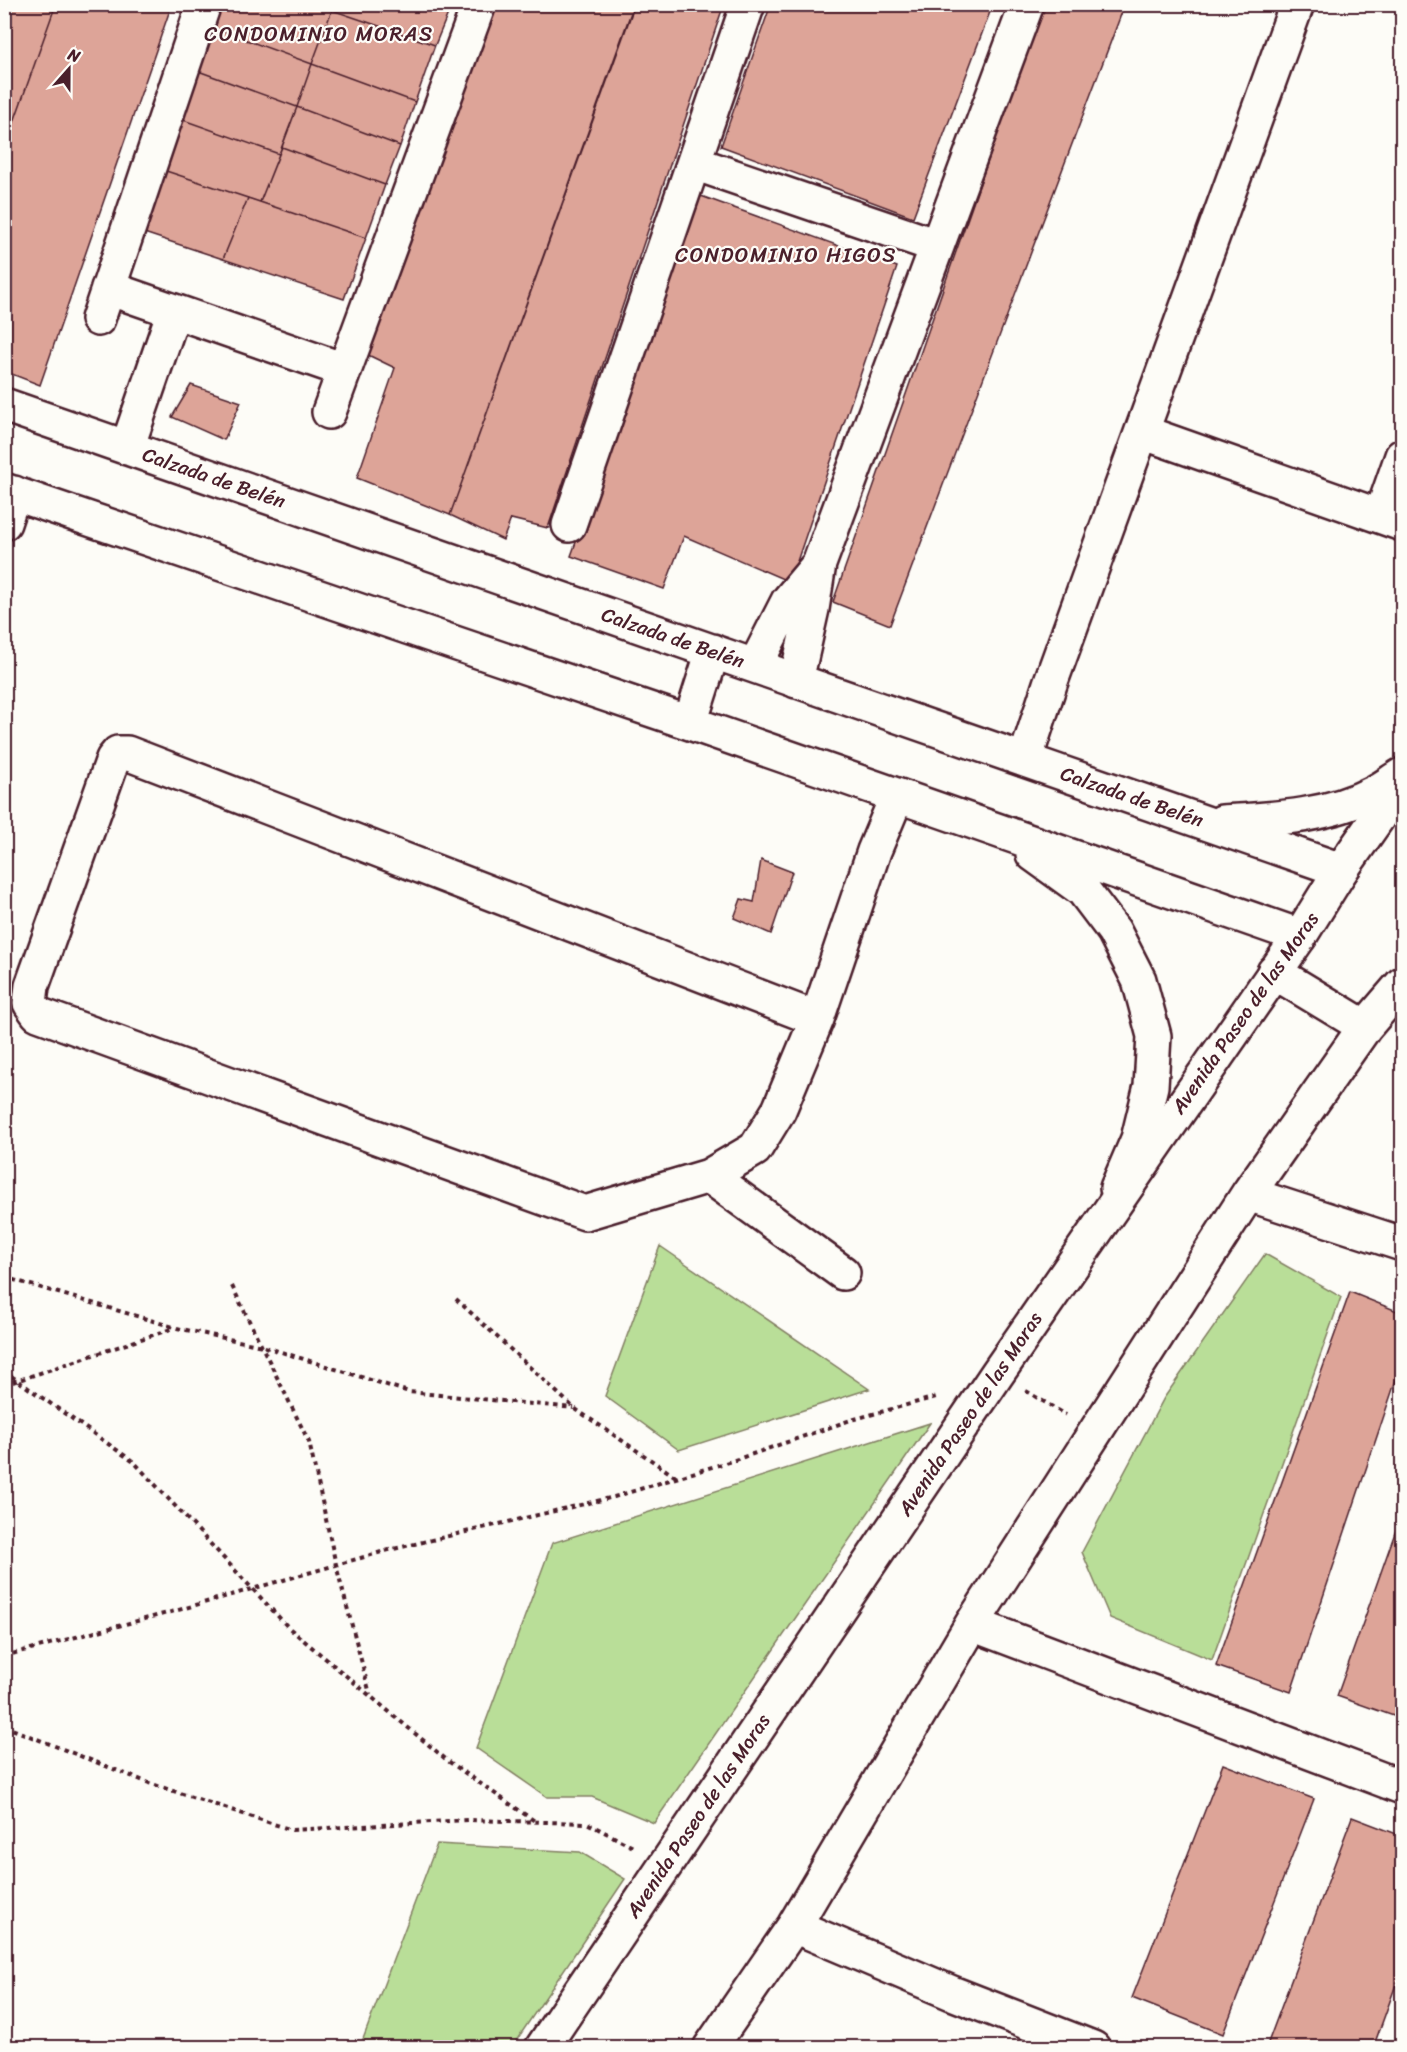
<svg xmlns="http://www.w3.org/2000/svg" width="1407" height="2052" viewBox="0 0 1407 2052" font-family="Sriracha,sans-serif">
<rect width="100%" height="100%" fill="#fdfcf7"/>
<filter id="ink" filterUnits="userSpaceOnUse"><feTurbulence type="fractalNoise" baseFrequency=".0167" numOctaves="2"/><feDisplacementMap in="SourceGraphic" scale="12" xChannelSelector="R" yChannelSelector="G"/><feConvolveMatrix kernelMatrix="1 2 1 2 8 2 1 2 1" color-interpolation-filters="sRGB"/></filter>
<g filter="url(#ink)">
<!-- green -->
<path fill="#b9de98" stroke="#827e62" stroke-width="1.5" d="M660,1246L869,1389L679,1450L605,1396Z
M1265,1254L1341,1297L1212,1660L1110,1618L1082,1552L1164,1398Z
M930,1423L654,1823L592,1797H547L476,1748L552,1543Z
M437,1844L580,1852L625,1879L512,2047H360Z"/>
<!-- building -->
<path fill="#dda498" stroke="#4a1f2b" stroke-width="1.5" d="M4,4H56L4,150Z
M56,4H172L40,385L4,371V150Z
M212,4H318L332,10L312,64L205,25Z
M334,4H452L435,45L332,10Z
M496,4H635L450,515L357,478L395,368L364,353Z
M634,4H724L548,528L511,519L503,540L450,515Z
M771,4H993L913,217L721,146Z
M1043,4H1125L890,625L833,602Z
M332,10L435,45L415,102L312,64Z
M205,25L312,64L297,107L190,68Z
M312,64L415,102L400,146L297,107Z
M190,68L297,107L279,154L172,116Z
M297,107L400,146L385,185L282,147Z
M172,116L279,154L260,202L157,168Z
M282,147L385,185L366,238L260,202Z
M157,168L248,198L223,259L135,230Z
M701,196L897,267L790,582L684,536L664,589L571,556Z
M248,198L366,238L344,299L223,259Z
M191,385L241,402L224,440L172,417Z
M761,860L792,872L771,934L734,918L741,899L754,902Z
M1350,1292L1402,1313V1362L1291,1692L1216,1666Z
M1402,1513V1719L1337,1696Z
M1223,1764L1314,1799L1223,2034L1132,1998Z
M1352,1817L1402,1836V1968L1373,2048H1266Z"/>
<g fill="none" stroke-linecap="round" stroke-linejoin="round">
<defs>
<path id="minor" d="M694,163L937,246
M108,288L344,370
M98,319L204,4
M4,405L1341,870
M329,412L479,4
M1142,432L1402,524
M127,448L174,311
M4,490L690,723L1300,936
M1381,516L1402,456
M4,523L14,493
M569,525L748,4
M755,666L788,601L819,564
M796,681L812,609L819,564L1027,4
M690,723L713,651
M1025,760L1050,684L1297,4
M1222,822C1273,819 1328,817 1375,792C1385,787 1393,780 1402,775
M1033,854L1083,890L1114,931L1139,980L1154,1036L1151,1086L1138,1139L1117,1188
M1274,972L1365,1027
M817,1019L127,753H118L113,759L32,986L30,1003L38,1014L585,1213L709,1176L755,1149L779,1110L817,1019L874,851L897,796
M709,1176L843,1273
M1248,1194L1402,1244
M972,1624L1402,1787
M794,1926L952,1993L1093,2048
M710,2048L794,1926L972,1624L1248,1194L1365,1027L1402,984"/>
<path id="major" d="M542,2048L997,1374L1300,936L1341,870L1402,783"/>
</defs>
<!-- minor casing -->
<use href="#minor" stroke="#4a1f2b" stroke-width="38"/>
<!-- major casing -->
<use href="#major" stroke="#4a1f2b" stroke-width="38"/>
<!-- path -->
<path stroke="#4a1f2b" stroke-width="4" stroke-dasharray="4.5 4.5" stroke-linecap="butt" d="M4,1277L177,1328L262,1346L409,1392L574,1408
M232,1286L309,1442L336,1565L370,1694
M456,1299L574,1408L676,1477
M4,1371L134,1462L289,1628L448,1761L536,1822
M4,1385L174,1328
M1026,1391L1066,1415
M4,1656L175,1611L385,1551L614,1497L738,1459L851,1420L940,1396
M4,1726L149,1783L292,1830L467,1820L587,1823L635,1848"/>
<!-- minor -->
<use href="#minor" stroke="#fdfcf7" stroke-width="33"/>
<!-- major -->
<use href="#major" stroke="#fdfcf7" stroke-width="33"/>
</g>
</g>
<g text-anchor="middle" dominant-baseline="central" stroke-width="4.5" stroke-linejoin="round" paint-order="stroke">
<!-- street labels -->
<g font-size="20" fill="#4a1f2b" stroke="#fdfcf7">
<text transform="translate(214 478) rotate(19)">Calzada de Belén</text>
<text transform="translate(673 638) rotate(19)">Calzada de Belén</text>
<text transform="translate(1132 797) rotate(19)">Calzada de Belén</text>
<text transform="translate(1245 1013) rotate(-55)">Avenida Paseo de las Moras</text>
<text transform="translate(970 1414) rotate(-56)">Avenida Paseo de las Moras</text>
<text transform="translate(698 1816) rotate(-56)">Avenida Paseo de las Moras</text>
</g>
<!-- neighbourhood labels -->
<g font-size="21" letter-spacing="1.5" fill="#4a1f2b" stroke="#fdfcf7">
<text x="319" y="34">CONDOMINIO MORAS</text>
<text x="786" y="255">CONDOMINIO HIGOS</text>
</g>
</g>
<!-- margin -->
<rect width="1407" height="2052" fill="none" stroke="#fdfcf7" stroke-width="24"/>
<rect x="12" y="12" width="1383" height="2028" fill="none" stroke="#4a1f2b" stroke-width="2" filter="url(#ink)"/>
<!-- north arrow -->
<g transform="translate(69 69) rotate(21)" stroke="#fdfcf7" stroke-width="4.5" paint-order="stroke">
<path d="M0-4.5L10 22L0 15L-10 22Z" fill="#4a1f2b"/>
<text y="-9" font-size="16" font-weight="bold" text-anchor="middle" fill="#4a1f2b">N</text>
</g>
</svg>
